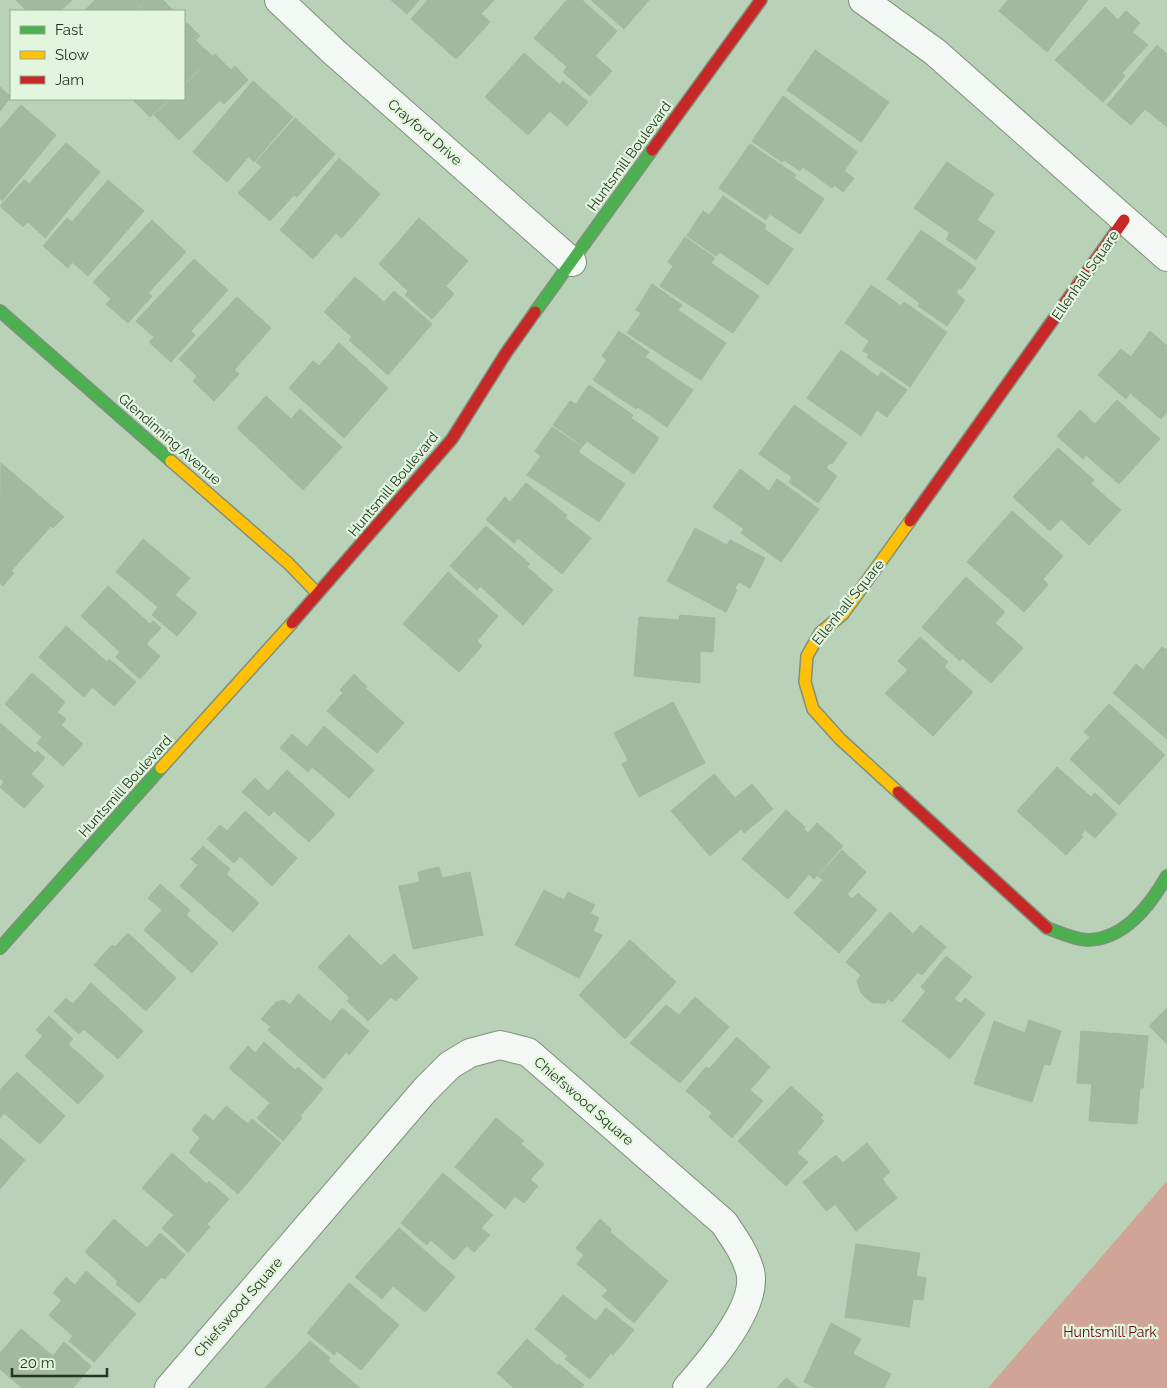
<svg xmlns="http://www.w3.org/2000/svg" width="1167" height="1388" viewBox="0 0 1167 1388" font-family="Raleway,sans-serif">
<rect width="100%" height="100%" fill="#b9d1b7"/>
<!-- green -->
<path fill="#d0a497" d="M1167,1181V1388H988Z"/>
<!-- building -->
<path fill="#a1ba9e" stroke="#a3b6a1" d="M16,0H72L60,11H27Z
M95,0H147L135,11H84Z
M148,0H163L174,11H137Z
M391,0H419L407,14Z
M428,0H494L481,14L490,22L456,59L411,19Z
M567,0H582L617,31L595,56L612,71L590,96L563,72L567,67L534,38Z
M591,0H649L624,29Z
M1008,0H1088L1047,52L999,11Z
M1105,7L1118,20L1126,11L1140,23L1132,32L1148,45L1122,73L1125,76L1103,102L1055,60Z
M187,23L200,36L195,40L212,56L184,84V26Z
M1157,45L1167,54V127L1145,109L1131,125L1107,105Z
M815,50L889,102L861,142L787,90Z
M524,53L560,85L563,81L588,102L567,126L550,111L528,135L485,97Z
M215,54L231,70L235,66L248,80L224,104L220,100L179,140L154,115L171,99H184V86Z
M253,81L293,117L254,162L249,156L227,182L193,152Z
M0,87L11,97L0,111Z
M783,96L857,152L844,171L854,178L843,192L834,185L832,188L803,167L800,171L784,160L782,162L752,141Z
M132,99H169L150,117Z
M21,105L56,135L2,201L0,198V129Z
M295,118L335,154L297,197L294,195L270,221L238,193L262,167L256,162Z
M66,143L100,172L45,238L28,222L23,227L0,206L24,180L29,184Z
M750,144L796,175L794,178L824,199L800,234L770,214L766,220L719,188Z
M339,158L380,194L342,238L336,233L313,259L280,230Z
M947,162L994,194L977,220L995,232L976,260L946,239L950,233L914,208Z
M108,180L144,211L88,276L72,262L68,268L43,246L67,218L72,222Z
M723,196L766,225L764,229L793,249L768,285L720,252L716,256L687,236L703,211L709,215Z
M419,218L468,261L446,286L454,294L432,319L405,295L408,291L379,264Z
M152,220L186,252L148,293L152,296L128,323L106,304L111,299L93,282Z
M921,230L976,268L961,289L959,288L956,293L965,300L947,326L918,306L920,303L887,279Z
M685,237L715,258L711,263L759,296L733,333L660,286L673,266L668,262Z
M194,259L228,290L191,331L195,335L171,362L149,342L154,337L136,321Z
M355,277L384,302L394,291L432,324L388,375L349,340L352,337L324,312Z
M652,284L682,305L678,310L726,343L701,380L627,333L641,313L636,310Z
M871,285L901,306L904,302L947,332L910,387L867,357L869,354L863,351L869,341L845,323Z
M237,297L271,328L234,370L239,374L214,401L193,381L197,376L179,359Z
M619,331L649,352L645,357L693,390L667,427L638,407L636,409L593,380L607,360L602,356Z
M1150,331L1167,346V412L1161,419L1130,393L1126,399L1098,375L1121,349L1131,357Z
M339,343L388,388L344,438L289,388L313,361L319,366Z
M841,350L878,377L881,372L907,390L887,417L877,410L861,436L807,398Z
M589,385L633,415L631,418L659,438L634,474L587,441L583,446L553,425L570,401L576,404Z
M266,396L291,419L300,409L342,447L303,490L237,428Z
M1117,400L1160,439L1119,484L1086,455L1083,459L1057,436L1080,410L1095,424Z
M794,405L847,443L832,464L830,463L826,468L837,476L818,503L789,482L792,477L759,454Z
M552,427L582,447L578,452L625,484L599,522L527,475L541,456L535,451Z
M1058,448L1094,480L1091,484L1121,510L1089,545L1061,519L1050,531L1013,497Z
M1,463L64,517L53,528L51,526L11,571L14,573L3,586L0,583Z
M740,469L769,491L777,479L819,509L781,562L741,533L744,529L713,507Z
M526,483L567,515L565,518L591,538L562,574L518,538L514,543L486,520L505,497L510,502Z
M1012,511L1063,556L1043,579L1048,585L1024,612L967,562Z
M486,526L530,564L527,567L553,590L523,625L480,586L477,590L450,566Z
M695,528L727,545L730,540L765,558L750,588L739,582L735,588L737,590L726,612L667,581Z
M143,539L190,578L175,595L197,613L177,636L152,615L158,607L116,572Z
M448,572L498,616L477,641L482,646L459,672L403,624Z
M966,577L1005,612L995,623L1023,648L991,683L962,658L960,661L922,627Z
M108,586L150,624L153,621L161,628L146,644L160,656L140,679L116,657L120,652L81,616Z
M680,615L715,618L713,652L700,651V683L634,676L639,617L679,620Z
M66,626L107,662L109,659L136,682L114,706L92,687L84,697L39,657Z
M920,637L948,662L944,667L973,692L933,736L885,693L908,670L898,661Z
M1162,647L1167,650V739L1113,693L1136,664L1143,670Z
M32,673L65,702L57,712L66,719L61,725L83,744L63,766L37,743L42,737L5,704Z
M354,674L367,687L365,688L404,723L377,753L327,711L343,693L340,690Z
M673,702L705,763L639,797L622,764L628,760L614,733Z
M1109,704L1165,755L1119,805L1070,759L1090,737L1084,732Z
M0,723L35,753L37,751L45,758L31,774L44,786L24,808L0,787L4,782L0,778Z
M324,726L374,770L349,798L312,767L308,772L280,748L292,734L307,747Z
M1057,767L1091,797L1095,793L1117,814L1095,838L1085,830L1081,835L1083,837L1066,855L1017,811Z
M287,770L335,814L309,842L274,811L269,816L242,792L255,778L268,791Z
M714,774L735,798L752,784L773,809L744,833L741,829L710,856L671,811Z
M786,810L805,827L804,829L808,833L817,823L843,846L814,879L809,874L788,899L742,859Z
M245,811L297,858L272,886L240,856L234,863L207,839L220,825L227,831Z
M203,846L230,869L226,874L259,903L233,932L180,886L198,865L191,859Z
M842,850L866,872L847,894L852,899L858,893L877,910L839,953L794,913L823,880L818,876Z
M439,867L442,878L470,872L483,935L413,949L399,886L420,882L418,872Z
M160,884L190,910L186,915L218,943L192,973L144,930L162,910L148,898Z
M544,890L564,900L568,892L595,905L590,913L599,918L593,931L602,935L579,978L515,945Z
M890,912L913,934L921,925L946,947L922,975L918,972L892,1002L888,999L885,1003H872L861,993L857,981L861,975L846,962Z
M128,933L176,978L146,1011L94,965L112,945L115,947Z
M349,935L381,966L394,954L418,978L396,1001L391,997L368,1021L347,1001L350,998L318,967Z
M630,940L676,982L625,1039L579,995Z
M946,956L972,977L954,999L961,1004L965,998L985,1014L950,1059L902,1021L926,991L921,987Z
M91,983L143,1031L118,1059L84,1029L79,1034L54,1011L66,998L73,1004Z
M298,994L331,1022L342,1008L369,1031L349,1055L346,1052L324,1079L268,1030L271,1027L261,1019L276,1002L284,1000L290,1005Z
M695,997L729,1027L680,1083L630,1043L666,1005L679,1015Z
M1167,1008V1044L1149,1026Z
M49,1016L73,1039L68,1044L104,1076L78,1104L25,1056L43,1036L36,1030Z
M1029,1020L1061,1031L1050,1065L1044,1064L1032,1102L974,1084L994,1021L1025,1033Z
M1081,1031L1148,1036L1143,1088H1140L1137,1124L1089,1121L1092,1084L1077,1083Z
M737,1037L770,1067L750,1090L763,1101L732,1138L709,1117L712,1113L686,1091L706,1067L709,1069Z
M264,1042L295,1070L298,1067L323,1089L300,1116L302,1118L283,1141L257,1118L270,1103L229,1068L248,1046L255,1053Z
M17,1072L65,1116L40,1144L4,1113L0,1118V1090Z
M791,1086L823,1115L820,1118L824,1121L797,1153L808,1162L786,1186L738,1141Z
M226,1106L248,1124L252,1119L281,1143L238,1194L189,1152L200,1138L192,1130L205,1114L213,1121Z
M496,1118L524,1141L521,1144L544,1164L530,1180L538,1186L524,1203L515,1196L505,1209L455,1167Z
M0,1138L25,1160L0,1189Z
M867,1143L890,1172L882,1179L897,1198L856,1231L835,1204L826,1211L803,1182L836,1155L843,1163Z
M172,1153L207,1184L209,1181L229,1199L207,1224L210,1227L188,1252L162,1228L174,1215L142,1188Z
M443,1173L493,1215L481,1228L490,1235L474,1252L467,1246L454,1260L431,1240L427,1245L401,1223Z
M114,1219L147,1248L160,1233L185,1255L165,1279L161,1277L139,1303L116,1284L118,1281L85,1252Z
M600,1219L611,1229L610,1232L668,1281L634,1323L602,1296L608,1290L577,1264L584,1255L576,1248Z
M399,1228L455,1277L425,1312L393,1286L382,1299L355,1277Z
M856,1244L920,1253L916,1276L926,1278L923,1300L913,1299L909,1327L845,1317Z
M86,1271L136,1314L94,1362L69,1341L73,1336L49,1315L62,1300L53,1293L66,1277L75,1285Z
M349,1283L399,1325L361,1370L337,1351L334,1355L307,1333Z
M563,1295L596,1321L606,1308L634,1330L613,1355L611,1353L590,1379L565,1359L568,1356L535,1329Z
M831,1323L861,1339L853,1354L891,1374L884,1388H816L804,1382Z
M21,1329L53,1356L64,1342L91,1366L73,1388H22L0,1369V1353Z
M527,1339L558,1366L559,1364L584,1385L581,1388H514L497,1373Z
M310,1341L330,1358L328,1361L360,1388H265Z
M786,1378L798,1388H777Z"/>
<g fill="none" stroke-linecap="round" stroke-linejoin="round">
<defs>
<path id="street" d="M279,0L334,52L572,262
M863,0L935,52L1167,257
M169,1388L425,1090L450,1065L470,1053L500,1045L528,1052L724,1223C734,1238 745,1253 750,1271C759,1306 709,1363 687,1388"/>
<path id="fast" d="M0,311L171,461
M535,312L652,150
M1047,928C1058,932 1076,940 1088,940C1125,939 1150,905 1167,876
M0,948L161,768"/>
<path id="slow" d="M171,461L288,563L317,593
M161,768L292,623
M898,792L840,739L813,709L805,682L807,656L820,633L843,614L910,521"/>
<path id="jam" d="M652,150L761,0
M910,521L1124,220
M292,623L452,439L506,353L535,312
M898,792L1047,928"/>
</defs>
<!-- street casing -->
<use href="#street" stroke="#7e907c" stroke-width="30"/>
<!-- fast casing -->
<use href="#fast" stroke="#7e907c" stroke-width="14"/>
<!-- slow casing -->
<use href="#slow" stroke="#7e907c" stroke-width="14"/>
<!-- jam casing -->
<use href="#jam" stroke="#7e907c" stroke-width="14"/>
<!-- street -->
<use href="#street" stroke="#f4f8f4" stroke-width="28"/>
<!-- fast -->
<use href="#fast" stroke="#4caf50" stroke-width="11"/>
<!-- slow -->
<use href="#slow" stroke="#ffc107" stroke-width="11"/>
<!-- jam -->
<use href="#jam" stroke="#c62828" stroke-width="11"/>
</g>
<g text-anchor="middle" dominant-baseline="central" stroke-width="4.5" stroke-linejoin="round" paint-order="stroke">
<!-- street labels -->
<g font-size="14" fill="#253522" stroke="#e1f6dd">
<text transform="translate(425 132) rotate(41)">Crayford Drive</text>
<text transform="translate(629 156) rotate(-54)">Huntsmill Boulevard</text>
<text transform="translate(1085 275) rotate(-55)">Ellenhall Square</text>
<text transform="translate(170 439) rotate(41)">Glendinning Avenue</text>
<text transform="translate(393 484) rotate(-50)">Huntsmill Boulevard</text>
<text transform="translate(848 602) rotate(-51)">Ellenhall Square</text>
<text transform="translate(125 786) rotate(-48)">Huntsmill Boulevard</text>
<text transform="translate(584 1101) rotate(41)">Chiefswood Square</text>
<text transform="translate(238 1307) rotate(-49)">Chiefswood Square</text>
</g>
<!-- park labels -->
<g font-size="14" fill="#670514" stroke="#e1f6dd">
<text x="1110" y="1332">Huntsmill Park</text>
</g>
</g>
<!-- legend -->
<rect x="10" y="10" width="175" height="90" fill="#e1f6dd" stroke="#96a992"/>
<rect x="20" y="26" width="25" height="8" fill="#4caf50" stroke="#96a992"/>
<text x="55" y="35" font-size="15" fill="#253522">Fast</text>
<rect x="20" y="51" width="25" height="8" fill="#ffc107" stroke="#96a992"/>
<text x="55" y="60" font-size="15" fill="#253522">Slow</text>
<rect x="20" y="76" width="25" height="8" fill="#c62828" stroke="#96a992"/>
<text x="55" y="85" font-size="15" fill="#253522">Jam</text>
<!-- scale -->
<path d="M12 1368v8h95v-8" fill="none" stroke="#253522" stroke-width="2.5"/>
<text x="20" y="1368" font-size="15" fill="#253522" stroke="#e1f6dd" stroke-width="4" paint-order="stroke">20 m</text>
</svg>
